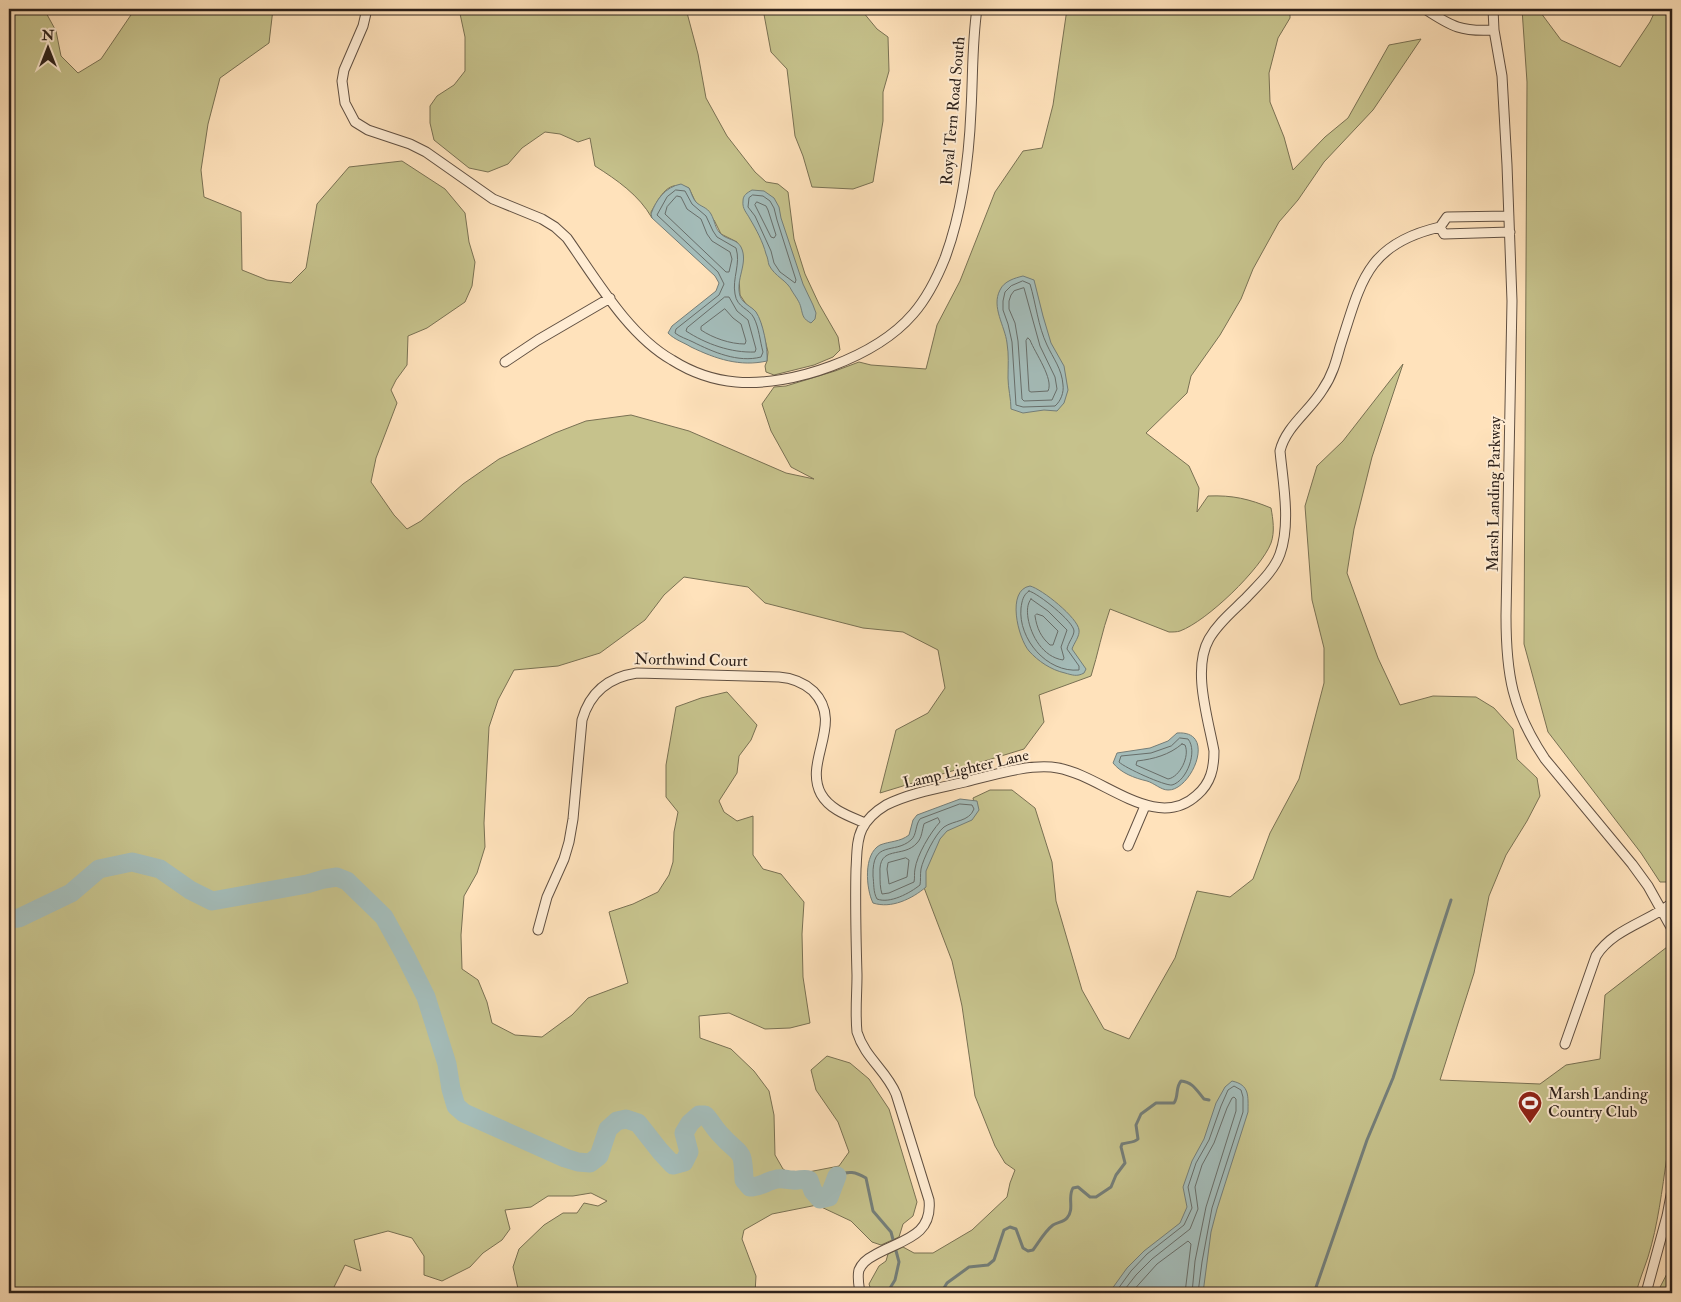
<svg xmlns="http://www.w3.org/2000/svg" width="1681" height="1302" viewBox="0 0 1681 1302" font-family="'IM FELL Double Pica',serif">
<rect width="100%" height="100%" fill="#ffe2bb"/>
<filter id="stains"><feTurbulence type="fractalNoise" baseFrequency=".004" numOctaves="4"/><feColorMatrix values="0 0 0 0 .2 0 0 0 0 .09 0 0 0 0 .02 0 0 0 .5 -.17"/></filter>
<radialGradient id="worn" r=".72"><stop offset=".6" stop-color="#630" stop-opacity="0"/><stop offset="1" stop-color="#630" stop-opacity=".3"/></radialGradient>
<!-- green -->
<path fill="#c6c28c" stroke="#797153" d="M9,9H44L56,31L61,56L78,73L101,59L135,9H273L269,43L220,78L208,124L201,170L204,197L241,212L242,270L267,280L291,283L306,268L317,204L349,167L402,161L445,189L465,213L469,242L475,262L472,286L465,302L427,328L408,336L407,365L396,380L391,390L397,403L376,458L371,482L394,515L407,529L421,521L463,484L499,459L555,433L586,421L631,415L689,431L786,473L814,479L791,467L771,431L762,404L774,387L786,386L835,371L859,362L871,365L926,369L937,325L960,281L995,192L1023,151L1042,148L1053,105L1067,9H1290V18L1278,38L1269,73L1270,102L1284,137L1293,170L1325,137L1348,118L1389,45L1421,39L1373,110L1324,162L1298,200L1279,222L1253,269L1241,299L1220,335L1191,376L1187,393L1146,433L1189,466L1199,488L1197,512L1208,496C1233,495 1249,499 1271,508C1273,519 1275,532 1271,543C1261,569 1207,621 1180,631C1177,632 1173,632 1169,632L1110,609C1102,631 1098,654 1091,676L1039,695L1044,722L1024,749L880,793L896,730L928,713L945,688L938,650L903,632L863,628L765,603L748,587L684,577L664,595L645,620L600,653L558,666L514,670L498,700L489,727L484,823L485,847L477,873L464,896L461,935L462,969L478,980L487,1002L492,1023L515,1035L542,1037L572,1015L588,998L628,983L609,912L633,904L658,892L669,875L673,862L674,832L678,812L666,797V765L676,707L701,698L727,692L757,725L751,740L739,756L737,773L719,801L724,812L737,821L753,816V855L763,869L781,874L804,902L802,934L803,977L810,1023L790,1028L765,1029L729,1013L699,1016L700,1038L731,1049L754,1071L769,1091L774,1115L775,1155L783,1169L793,1175L839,1166L849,1152L838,1122L816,1090L811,1070L827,1056L850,1063L869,1079L889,1109L917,1202L913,1216L903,1224L899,1237L881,1245L872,1242L851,1221L817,1205L772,1214L744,1230L742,1239L756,1276L755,1293H519L513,1267L519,1249L544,1225L563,1213H577L584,1203L598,1206L607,1201L591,1193L573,1196H548L531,1207L505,1210L510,1229L502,1240L483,1253L470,1267L442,1281L424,1275V1256L412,1238L388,1231L354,1240L361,1271L345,1265L331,1293H9Z
M459,9H686L698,54L706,98L727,136L755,172L766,182L778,184L788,192L794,239L805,274L819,304L838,337L840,350L833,357L814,365L774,375L766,372L765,366L767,361L768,352L761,324L755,311L746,304L740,295L737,242L721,234L714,220L695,201L689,188C668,179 661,195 651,212L652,218C639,195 617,180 595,166L590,138L578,142L560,134L545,132L522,148L508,164L488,172L469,168L434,140L430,123V106L437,96L454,85L465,71V37Z
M763,9H863V12L877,29L888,37L889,71L883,92V121L873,182L853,189L812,187L803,156L795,136L787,69L771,52Z
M1522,9H1538L1561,40L1620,67L1650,22L1656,9H1672V882H1660L1641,853L1548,732L1524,644L1527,82Z
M1403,364L1372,457L1354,529L1347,573L1378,658L1400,705L1433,696L1476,697L1494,708L1513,729L1517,759L1537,778L1540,796L1527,821L1506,855L1489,896L1474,973L1440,1080L1540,1084L1566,1065L1600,1059L1605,995L1667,947L1672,959C1672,1025 1675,1091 1667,1156C1662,1190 1658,1225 1648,1257C1644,1269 1639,1281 1636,1293H872L869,1284L879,1266L886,1261L888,1254L903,1247L914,1253H933L972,1230L1007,1197L1010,1183L1015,1170L1005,1163L995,1146L975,1096L962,1006L952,961L923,885L924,865L945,829L976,811L973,798L990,790H1012L1035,808L1052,862L1056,901L1082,990L1104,1029L1129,1039L1175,958L1197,891L1230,897L1253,879L1270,833L1299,779L1324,683V648L1312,600L1305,506L1317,466L1343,441Z
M1672,1264V1293H1657Z"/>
<!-- water -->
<path fill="#a4bcb9" stroke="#747e79" d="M681,184L689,188C691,192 693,199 696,202C701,207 707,207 711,214C715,221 715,229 721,234C727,240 737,239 741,247C749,263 735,279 740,296C743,304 751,306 756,312C763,322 768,349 767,361C740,367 716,359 691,347C683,342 675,340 668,333L672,326L716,291L719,283L715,276L652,218L651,214C656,200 665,187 681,184Z
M752,190L764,191L774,198L779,207L781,218L803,284L813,305L816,313L815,319L811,323C803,319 803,316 801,308C800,302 795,296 792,291C787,280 775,277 769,265C768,262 768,258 766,254C763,242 756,229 750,219C747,213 742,209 743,201C743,195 747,193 752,190Z
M1023,276L1034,280L1043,316L1051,343L1064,366L1068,390L1064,403L1057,411L1044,410L1023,413L1011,409C1011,399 1008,388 1008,378C1008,366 1009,355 1007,343C1005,326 991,307 1000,290C1004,281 1015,278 1023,276Z
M1030,586C1042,589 1078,618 1079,630C1080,636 1074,643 1072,649L1086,669L1084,673C1077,677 1072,675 1065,673C1051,670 1038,661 1029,651C1018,638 1006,590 1030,586Z
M1177,733C1218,730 1191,791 1168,790C1161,790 1154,783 1147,781C1134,778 1121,773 1113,763L1117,753L1150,748L1168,741Z
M960,799L977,801L979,810L972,820L947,831L940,839L926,871V887C912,899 891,909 873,903C866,889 863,854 880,845C890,841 900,842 909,835L913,820L917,815Z
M1232,1081C1250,1085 1248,1096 1248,1112L1217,1209L1211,1232L1203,1293H1109L1127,1268L1144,1251L1180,1223L1187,1207L1183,1187L1192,1161L1204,1139L1216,1103L1225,1087Z"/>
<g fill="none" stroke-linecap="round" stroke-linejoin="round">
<!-- shore -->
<path stroke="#686e6a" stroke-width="1" d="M676,190L685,191L692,204L706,216L713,231L717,237L736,248C741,264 732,278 735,294C737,308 749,308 754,318C759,328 760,341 763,352L761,357C738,363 713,352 693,342C687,339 680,337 675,333L676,329L719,295L724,284L718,272L657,215L667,197Z
M753,195L763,196L770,201L774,208L777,220L796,280L795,283L780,272L774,263L771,251L755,216L748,207L749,198Z
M677,196L681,197L687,209L701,219L707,234L712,241L730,252L732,259L729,272H726L665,214L667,207Z
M757,202L766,206L768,210L776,235L774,238L771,237L755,205Z
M1023,281L1030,284C1036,304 1038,326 1047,345C1053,358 1062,369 1063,385C1064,392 1061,401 1055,406L1023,407L1016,405L1012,342L1008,324L1003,310V301L1005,292L1011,286Z
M1024,288L1040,346L1055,377L1057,389L1052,400L1024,401L1022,399L1018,341L1015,323L1009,309V301L1011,295L1014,291Z
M725,297H729L737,311L748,320L756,349L755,352C731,353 706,344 686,331L687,328Z
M725,309L733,318L741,324L746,341L745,344C730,344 713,338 701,330V327Z
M1028,338L1030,340C1035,353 1054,379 1048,391L1031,392L1029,391L1026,341Z
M1029,591C1038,593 1074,622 1074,631C1074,636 1068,643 1067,649L1079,666V670C1047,673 1018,639 1021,608C1022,601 1023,595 1029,591Z
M1031,599L1048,611L1067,630L1061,647L1064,658L1063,660C1043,657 1031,636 1028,618C1027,611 1027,604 1031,599Z
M1037,614L1043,616L1058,631L1053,645H1050C1041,637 1037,629 1035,616Z
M1180,738L1188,739C1198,751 1187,781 1172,785C1165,786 1125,768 1119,762L1121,756L1151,753L1171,746Z
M1182,744L1185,745C1190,756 1180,777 1168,779L1136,765L1137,761C1154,759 1169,755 1182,744Z
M960,804L972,805L974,809C969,822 954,820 944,827C935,834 923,859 921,869C920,875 921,880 920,885C910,893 890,904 877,899C873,892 874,883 873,876C872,839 894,855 911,840C917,835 915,825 920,819Z
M938,818L940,822C930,833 917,855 915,869C914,873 915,878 914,882L889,893L882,894C880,888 880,881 880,874C878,844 903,859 917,843C922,838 922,830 924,824Z
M906,858L909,860L907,877L889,884L887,869L888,863Z
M1115,1293L1131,1271L1147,1254L1184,1225L1192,1208L1188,1187L1196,1163L1209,1140L1221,1106L1228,1090L1234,1086L1241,1090L1243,1097V1112L1212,1208L1202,1262L1198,1293
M1122,1293L1136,1275L1152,1259L1190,1229L1198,1209L1195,1187L1202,1165L1214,1143L1227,1108L1232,1098L1234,1097L1236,1099V1111L1206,1207L1195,1261L1192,1293
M1131,1293L1157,1264L1188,1241L1191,1244L1185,1293"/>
<!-- stream -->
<path stroke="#747e79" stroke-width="3" d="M837,1176C848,1170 856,1172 866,1178L873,1211L891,1232L899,1262L895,1280L887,1293
M946,1293L944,1288L947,1283L969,1267L988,1265L994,1260L1004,1230L1010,1227L1016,1229L1023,1248L1028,1251L1033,1250C1039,1242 1045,1231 1053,1225C1058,1222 1064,1222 1067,1218C1075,1209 1067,1197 1073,1188L1078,1187L1090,1197H1096L1111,1187L1116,1175L1125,1163L1121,1147L1122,1144C1128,1142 1134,1143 1138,1139L1136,1125L1141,1114L1156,1103H1174C1179,1096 1175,1088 1181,1081C1193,1082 1197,1091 1204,1099L1209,1100
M1314,1293L1367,1140L1393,1078L1451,900"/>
<!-- river -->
<path stroke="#a4bcb9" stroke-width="19" d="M9,919L19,918L71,893L99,869L132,862L160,869L190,890L212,901L307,884L324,879L337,877L347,881L384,917L405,955L426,997L447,1064L451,1089L456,1106L464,1113L565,1158L578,1162L590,1163L599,1156L608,1129L617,1121L626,1119L638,1123L660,1151L673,1165L684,1162L689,1152L684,1133L690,1123L699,1115H705C711,1121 714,1128 720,1134C740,1157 743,1145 744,1180L750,1187C760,1187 767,1181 777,1179C784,1178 787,1180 793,1180C800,1181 803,1178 809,1180L813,1191L820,1199L829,1197L837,1176"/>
<defs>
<path id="minor" d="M367,9L363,26L344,70L342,81L345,103L355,122L368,130L410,144L426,152L493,199L542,219L555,227L567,238C596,279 628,335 672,360C691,372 713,380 736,382C792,387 876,357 913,314C927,298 937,278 945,258C962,212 969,159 971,110C973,76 972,42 977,9
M1425,9C1452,27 1462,32 1494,30
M1493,9L1494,30L1502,76L1507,165L1512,301L1506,616C1506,674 1512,710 1545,759L1632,864L1648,886L1672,929
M1440,227L1444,234L1510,232
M505,362L538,340L610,298
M1128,846L1145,806
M538,930L547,897L564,859L569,842L573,819L582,720C590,692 609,677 637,673L779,677C792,678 803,682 813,691C845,723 803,761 821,794C830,810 849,816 865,823
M1565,1044L1596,956C1613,929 1648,922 1672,903
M860,1293C859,1286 857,1277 859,1270C862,1263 867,1259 873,1256C899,1240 933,1238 929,1200L896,1094C886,1070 865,1058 857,1032C855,1013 857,994 857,975C856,940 855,905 856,869C857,856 856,841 862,829C867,819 876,811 886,805C910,793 939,788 965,782C993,775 1031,763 1058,768C1103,776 1156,833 1197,795C1211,783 1214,768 1214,751C1208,718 1192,669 1209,639C1218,623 1233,611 1245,599C1258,585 1274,571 1280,554C1291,523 1283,483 1280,451C1286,426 1310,411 1323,389C1332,376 1336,362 1340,347C1361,282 1366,244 1440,227L1447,217L1509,216
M1646,1293L1667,1216L1672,1190"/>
</defs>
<!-- minor casing -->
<use href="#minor" stroke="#615042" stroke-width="11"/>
<!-- minor -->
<use href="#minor" stroke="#ffecd3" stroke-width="9"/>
</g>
<!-- icons -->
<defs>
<symbol id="stadium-pin" viewBox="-11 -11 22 30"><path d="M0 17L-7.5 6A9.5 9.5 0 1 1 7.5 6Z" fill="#8f2418" stroke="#ffecd3"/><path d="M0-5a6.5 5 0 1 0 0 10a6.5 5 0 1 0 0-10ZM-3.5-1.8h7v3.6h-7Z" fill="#fff"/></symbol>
</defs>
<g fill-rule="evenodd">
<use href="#stadium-pin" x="1516" y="1089" width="28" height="38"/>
</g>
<g text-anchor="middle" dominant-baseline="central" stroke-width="4" stroke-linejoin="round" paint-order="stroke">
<!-- street labels -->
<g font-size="16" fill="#2c201a" stroke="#ffecd3">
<text transform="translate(953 111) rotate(-85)">Royal Tern Road South</text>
<text transform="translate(1494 494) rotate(-89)">Marsh Landing Parkway</text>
<text transform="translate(691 660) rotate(1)">Northwind Court</text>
<text transform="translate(966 769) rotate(-13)">Lamp Lighter Lane</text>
</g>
<!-- poi labels -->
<g font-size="16" fill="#2c201a" stroke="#ffecd3" text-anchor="start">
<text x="1548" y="1094">Marsh Landing<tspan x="1548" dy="18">Country Club</tspan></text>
</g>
</g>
<!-- margin -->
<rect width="1681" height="1302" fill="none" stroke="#ffe2bb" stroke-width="30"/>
<rect x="10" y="10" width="1661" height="1282" fill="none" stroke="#2c201a" stroke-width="2.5"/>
<rect x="15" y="15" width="1651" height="1272" fill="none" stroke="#2c201a"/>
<!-- north arrow -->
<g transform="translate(48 48)" stroke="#ffecd3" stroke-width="4" paint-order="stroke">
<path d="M0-4L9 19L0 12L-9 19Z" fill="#2c201a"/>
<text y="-8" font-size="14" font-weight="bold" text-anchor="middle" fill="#2c201a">N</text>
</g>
<rect width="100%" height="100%" filter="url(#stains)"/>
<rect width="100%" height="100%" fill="url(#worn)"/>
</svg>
